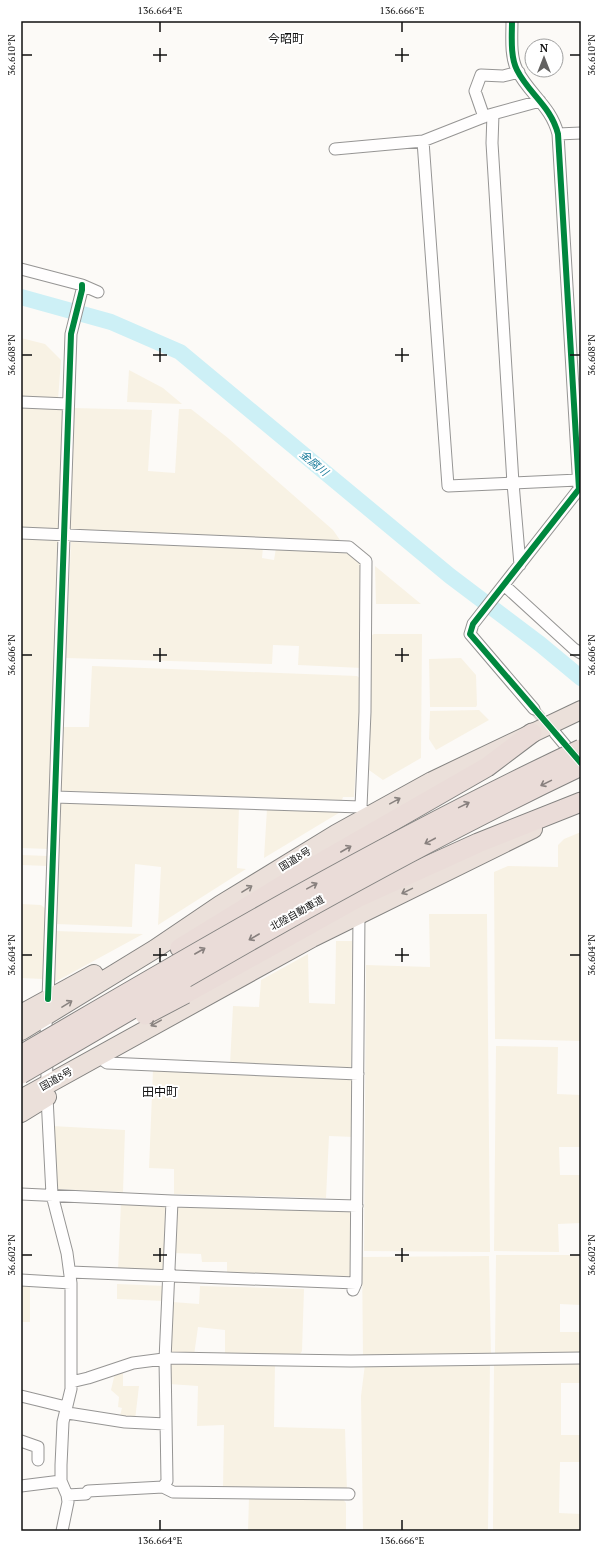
<svg xmlns="http://www.w3.org/2000/svg" width="602" height="1552" viewBox="0 0 602 1552" font-family="'PT Serif','Noto Sans JP',serif">
<rect width="100%" height="100%" fill="#fcfaf7"/>
<!-- farmland -->
<path fill="#f8f2e4" d="M21,338L45,344L61,360L58,400L21,399Z
M129,370L163,388L182,404L127,402Z
M21,407L60,408L65,412L61,532L21,530Z
M73,408L152,410L148,471L175,473L179,409H191L228,438L333,530L340,540L337,542L70,532Z
M21,538L60,539L49,849L21,848Z
M71,542L263,547L262,558L274,560L276,548L346,549L363,564L362,668L298,665L299,646L273,645L272,664L66,658Z
M375,566L421,604H376Z
M374,634H422L421,758L383,780L369,770L370,636Z
M461,658L476,675L477,705L476,707H430L429,659Z
M92,666L357,676L361,679L354,797H343L342,800L59,791L63,727H89Z
M479,710L489,720L436,750L429,739L430,711Z
M61,800L239,807L237,868L246,869L158,925L161,867L135,864L132,927L56,924Z
M267,809L342,811L264,858Z
M581,832V1041L495,1039L494,872L508,866L558,867V845L564,839Z
M21,855L48,856V866L21,865Z
M21,904L41,905L46,909L43,979L21,978Z
M429,914H487L490,1252L364,1251L366,965L430,967Z
M56,931L143,934L55,982Z
M336,941H352L351,1069L230,1065L233,1006L259,1007L261,980L308,954L309,1003L335,1004Z
M496,1046L558,1047L557,1094L581,1095V1147H559L560,1175H581V1223L558,1224L559,1252L494,1251Z
M153,1070L355,1078L354,1137L329,1136L326,1198L174,1194V1169L149,1168Z
M52,1126L125,1130L123,1192L55,1189Z
M121,1203L169,1205L167,1272L118,1270Z
M175,1205L352,1211L351,1277L227,1273V1262H202L201,1254L172,1253Z
M496,1255H581V1305L560,1304V1332H581V1355L498,1356L495,1353Z
M489,1256L491,1357H363L362,1257Z
M21,1283L30,1284V1322H21Z
M117,1284L166,1286L165,1301L117,1299Z
M200,1286L304,1289L302,1351L300,1354H225V1330L198,1327L194,1355L170,1353L172,1302L199,1304Z
M581,1360V1383H561V1435H581V1462H560L559,1513L581,1514V1531H493L494,1362Z
M490,1362L488,1531H363L361,1396L365,1364Z
M169,1363L275,1364L274,1427L345,1429L347,1491L223,1489L224,1425L197,1426L198,1386L169,1384Z
M123,1371V1386H139L135,1420L119,1419L122,1408L118,1407L119,1397L111,1390L115,1373Z
M249,1497H341L346,1503V1531H248Z"/>
<g fill="none" stroke-linecap="round" stroke-linejoin="round">
<!-- river -->
<path stroke="#cdf0f6" stroke-width="16" d="M21,297L111,322L180,352L450,576L540,644L581,678"/>
<!-- minor-tunnel -->
<path stroke="#d9d7d4" stroke-width="11" stroke-dasharray="11 5.5" stroke-linecap="butt" d="M534,709L552,730"/>
<defs>
<path id="minor" d="M512,21C512,36 510,56 517,70C529,94 551,106 558,134L579,489L473,624L470,634L534,709
M493,114L492,143L513,483L520,565
M484,117L475,91L481,75L503,76L519,72
M558,134L581,133
M423,141L448,486L578,480
M335,149L423,141L489,115L540,101
M21,269L82,285L98,292
M21,402L68,404
M21,533L349,547L366,561L365,712L361,807L368,815
M504,585L574,649L581,653
M555,733L575,757
M55,797L361,807
M48,999L71,334L82,290V285
M46,1016L47,1083
M97,1056L107,1063L358,1074
M47,1097L52,1195L67,1253L71,1283V1389L63,1422L61,1465V1481L67,1495L68,1502L62,1531
M21,1194L172,1201L357,1206
M70,1272L356,1283
M21,1280L71,1283
M353,1290L356,1283L359,914
M71,1382L88,1378L133,1363L171,1358L351,1361L581,1358
M21,1396L66,1407
M66,1407L68,1413L125,1422L166,1424
M21,1441L38,1447V1460
M21,1486L61,1481
M163,1487L173,1492L349,1494
M67,1495L86,1494L88,1491L163,1487L167,1481L165,1360L172,1201"/>
<path id="trunk" d="M21,1014L94,974
M21,1031L155,949L220,905L336,834L432,781L581,710
M21,1099L312,938L533,829
M21,1113L47,1097"/>
<path id="motorway" d="M180,948L299,875L487,767L532,733
M185,994L359,897L478,843L581,802"/>
</defs>
<!-- minor casing -->
<use href="#minor" stroke="#969594" stroke-width="13"/>
<!-- trunk casing -->
<use href="#trunk" stroke="#848381" stroke-width="20"/>
<!-- motorway casing -->
<use href="#motorway" stroke="#848381" stroke-width="21"/>
<!-- minor -->
<use href="#minor" stroke="#fffefe" stroke-width="11"/>
<!-- trunk -->
<use href="#trunk" stroke="#ebe0da" stroke-width="18"/>
<!-- motorway -->
<use href="#motorway" stroke="#eadcd8" stroke-width="19"/>
<defs>
<path id="motorway-bridge" d="M145,1015L185,994
M21,1055C205,947 388,840 581,749
M21,1074C205,966 388,858 581,766"/>
</defs>
<!-- motorway-bridge casing -->
<use href="#motorway-bridge" stroke="#848381" stroke-width="21" stroke-linecap="butt"/>
<!-- motorway-bridge -->
<use href="#motorway-bridge" stroke="#eadcd8" stroke-width="19"/>
<defs>
<path id="cycleway" d="M512,21C512,36 510,56 517,70C529,94 551,106 558,134L579,489L473,624L470,634L581,763
M48,999L71,334L82,290V285"/>
</defs>
<!-- cycleway casing -->
<use href="#cycleway" stroke="#fff" stroke-width="8"/>
<!-- cycleway -->
<use href="#cycleway" stroke="#00873e" stroke-width="6"/>
</g>
<!-- one-way arrows -->
<defs><path id="oneway-shaft" d="M-6 0H5M1.5-3L5.5 0L1.5 3" fill="none" stroke-width="1.6" stroke-linecap="round" stroke-linejoin="round"/></defs>
<g stroke="#88807e">
<use href="#oneway-shaft" transform="translate(546 783) rotate(154)"/>
<use href="#oneway-shaft" transform="translate(464 805) rotate(-26)"/>
<use href="#oneway-shaft" transform="translate(430 841) rotate(152)"/>
<use href="#oneway-shaft" transform="translate(346 849) rotate(-30)"/>
<use href="#oneway-shaft" transform="translate(312 886) rotate(-29)"/>
<use href="#oneway-shaft" transform="translate(254 937) rotate(150)"/>
<use href="#oneway-shaft" transform="translate(200 951) rotate(-30)"/>
</g>
<g stroke="#88827f">
<use href="#oneway-shaft" transform="translate(395 801) rotate(-29)"/>
<use href="#oneway-shaft" transform="translate(247 889) rotate(-32)"/>
<use href="#oneway-shaft" transform="translate(407 891) rotate(154)"/>
<use href="#oneway-shaft" transform="translate(67 1004) rotate(-32)"/>
<use href="#oneway-shaft" transform="translate(156 1023) rotate(151)"/>
</g>
<!-- ticks -->
<path fill="none" stroke="#101010" stroke-width="1.5" d="M160,22V32M402,22V32M160,48V62M402,48V62M22,55H32M153,55H167M395,55H409M570,55H580M160,348V362M402,348V362M22,355H32M153,355H167M395,355H409M570,355H580M160,648V662M402,648V662M22,655H32M153,655H167M395,655H409M570,655H580M160,948V962M402,948V962M22,955H32M153,955H167M395,955H409M570,955H580M160,1248V1262M402,1248V1262M22,1255H32M153,1255H167M395,1255H409M570,1255H580M160,1520V1530M402,1520V1530"/>
<g text-anchor="middle" dominant-baseline="central" stroke-width="4" stroke-linejoin="round" paint-order="stroke">
<!-- street labels -->
<g font-size="10" fill="#101010" stroke="#fff">
<text transform="translate(295 859) rotate(-32)">国道8号</text>
<text transform="translate(297 913) rotate(-29)">北陸自動車道</text>
<text transform="translate(56 1079) rotate(-29)">国道8号</text>
</g>
<!-- water labels -->
<g font-size="11" font-style="italic" fill="#1a7c9b" stroke="#fff">
<text transform="translate(314 463) rotate(40)">金腐川</text>
</g>
<!-- quarter labels -->
<g font-size="12" fill="#101010" stroke="#fff">
<text x="286" y="38">今昭町</text>
<text x="160" y="1091">田中町</text>
</g>
</g>
<!-- border -->
<rect width="602" height="1552" fill="none" stroke="#ffffff" stroke-width="44"/>
<!-- north arrow -->
<g transform="translate(544 58)"><circle r="19" fill="#ffffff" stroke="#9f9f9f"/>
<path d="M0-3L7 15L0 10L-7 15Z" fill="#636261"/>
<text y="-6" font-size="11" font-weight="bold" text-anchor="middle" fill="#101010">N</text>
</g>
<rect x="22" y="22" width="558" height="1508" fill="none" stroke="#101010" stroke-width="1.5"/>
<g font-size="10" text-anchor="middle" fill="#101010">
<text x="160" y="14">136.664°E</text>
<text x="402" y="14">136.666°E</text>
<text transform="translate(11 55) rotate(-90)" y="4">36.610°N</text>
<text transform="translate(591 55) rotate(-90)" y="4">36.610°N</text>
<text transform="translate(11 355) rotate(-90)" y="4">36.608°N</text>
<text transform="translate(591 355) rotate(-90)" y="4">36.608°N</text>
<text transform="translate(11 655) rotate(-90)" y="4">36.606°N</text>
<text transform="translate(591 655) rotate(-90)" y="4">36.606°N</text>
<text transform="translate(11 955) rotate(-90)" y="4">36.604°N</text>
<text transform="translate(591 955) rotate(-90)" y="4">36.604°N</text>
<text transform="translate(11 1255) rotate(-90)" y="4">36.602°N</text>
<text transform="translate(591 1255) rotate(-90)" y="4">36.602°N</text>
<text x="160" y="1544">136.664°E</text>
<text x="402" y="1544">136.666°E</text>
</g>
</svg>
